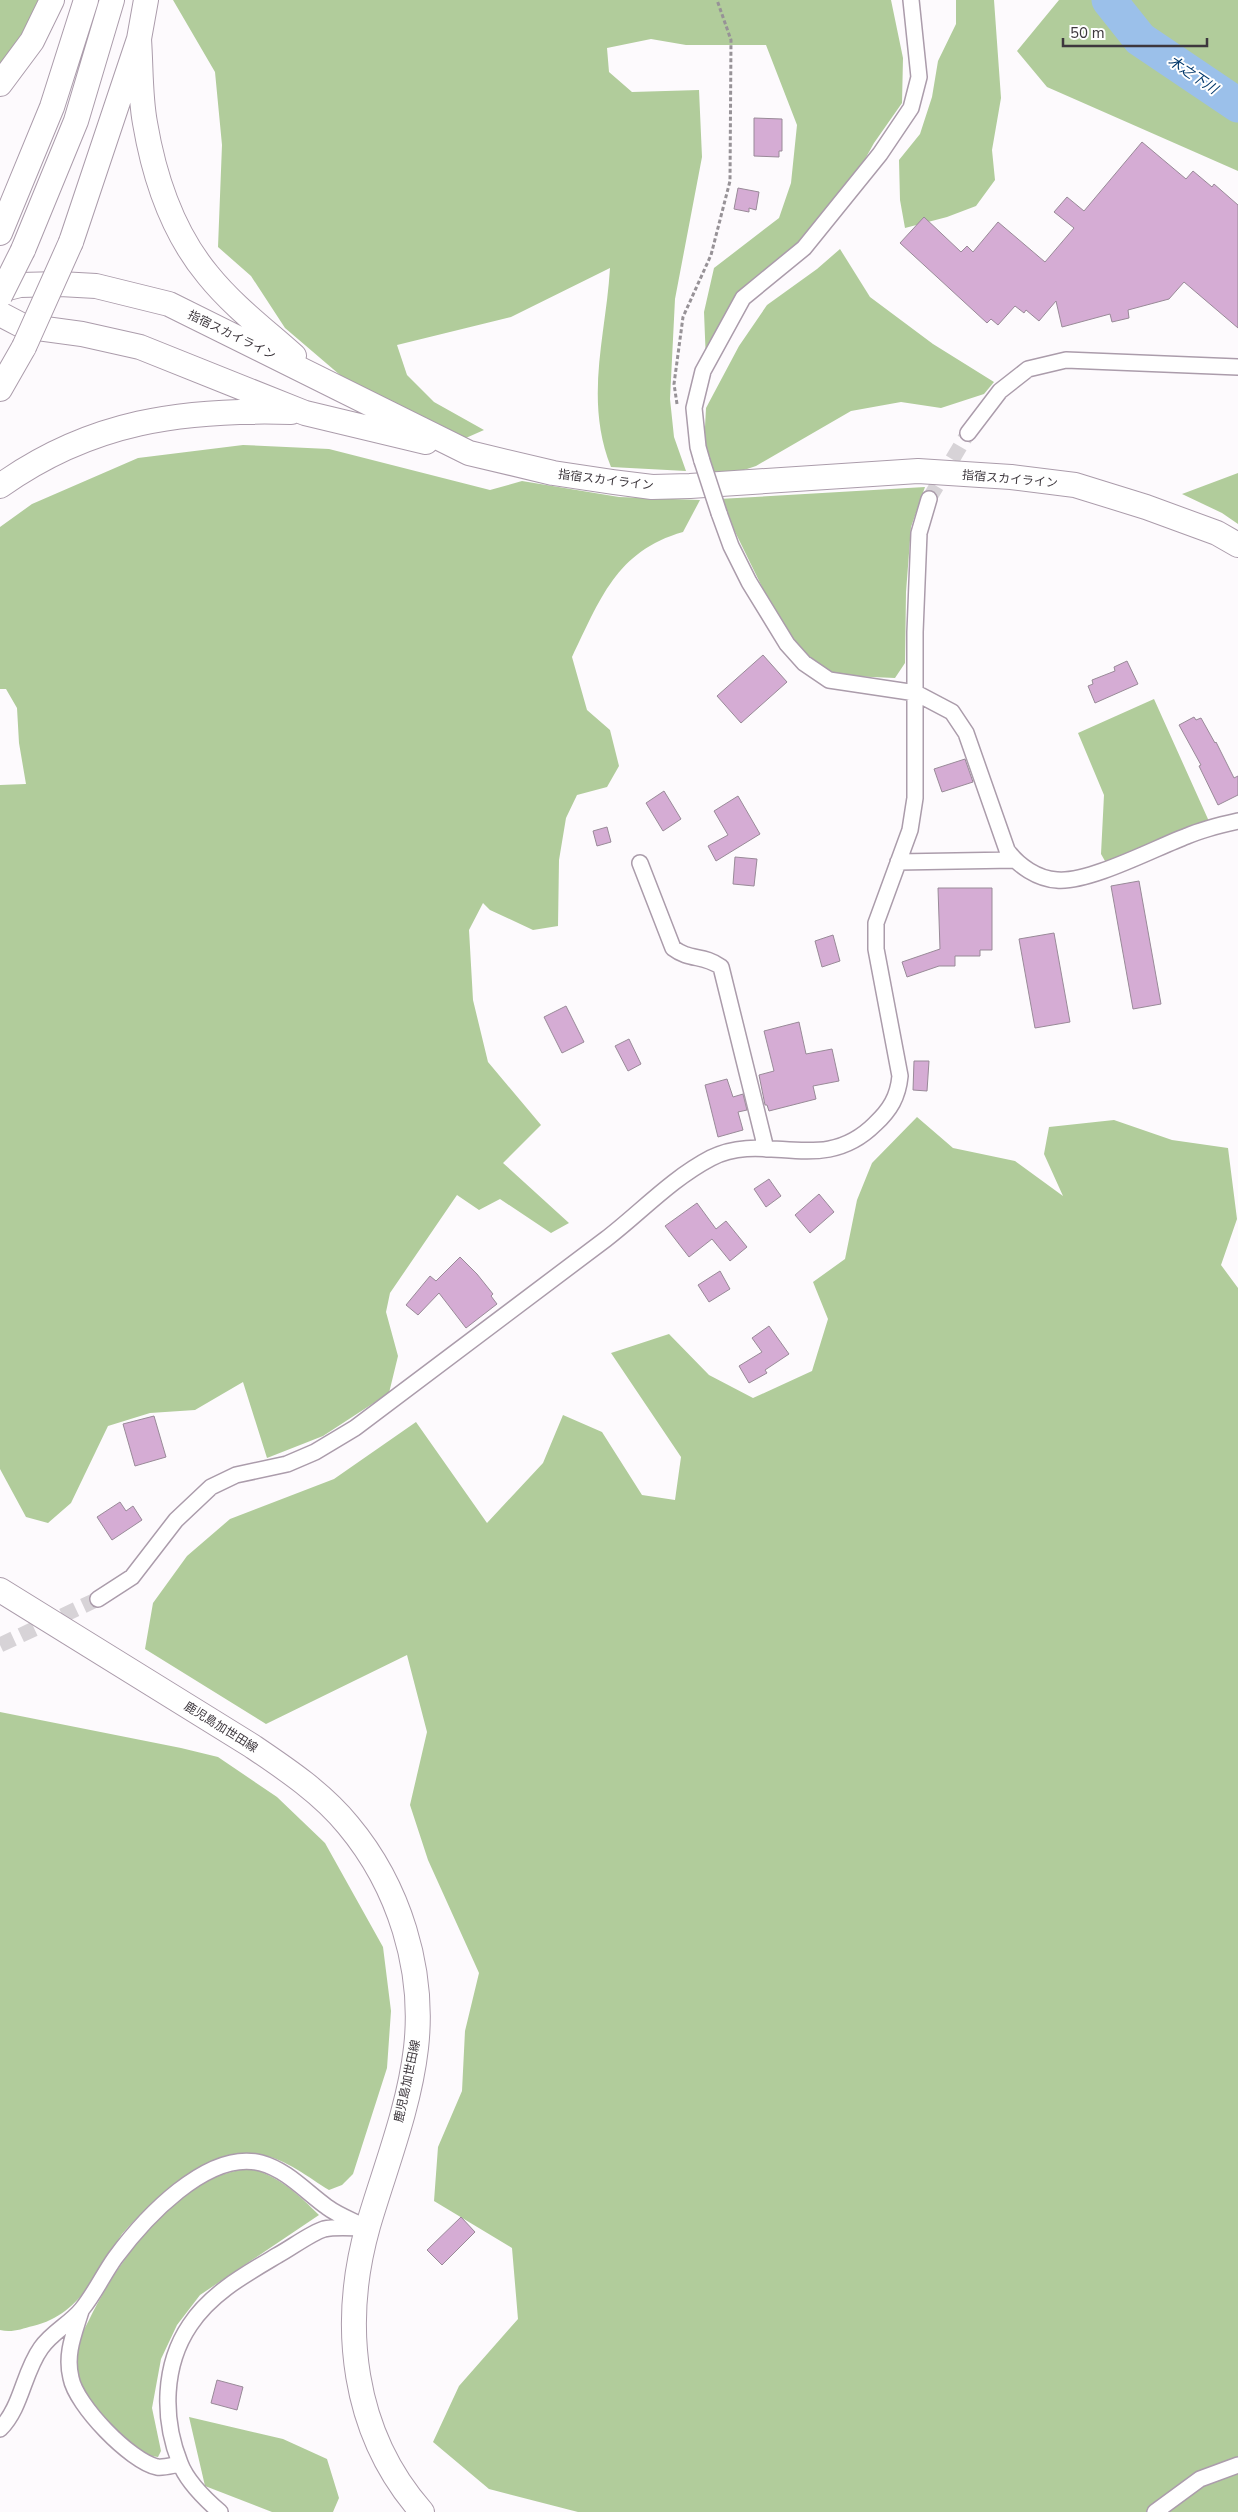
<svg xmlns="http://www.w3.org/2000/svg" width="1238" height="2512" viewBox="0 0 1238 2512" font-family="'Nunito Sans','Noto Sans JP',sans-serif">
<rect width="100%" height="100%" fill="#fdfafd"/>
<!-- forest -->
<path fill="#b1cc9b" d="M0,0H40L14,53L0,73Z
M173,0H891L903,58L902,103L874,143L848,190L806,246L734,303L706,362L704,312L714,268L779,218L791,183L797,125L766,45H686L651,39L607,48L609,72L632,92L699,90L702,157L675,299L670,399L674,437L686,471L611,467C584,399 606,336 610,268L511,317L397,345L407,375L434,402L484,430L459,441L381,410L285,328L251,276L218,247L222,145L215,72Z
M956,0H994L1001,98L992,150L995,180L976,206L947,217L905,228L900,200L899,160L920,134L932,97L938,61L956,24Z
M1059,0H1238V171L1047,87L1017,51Z
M840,249L870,297L933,344L994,382L984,394L941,408L901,402L851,411L756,466L735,473L711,474L704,446L706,408L739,346L767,305L817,269Z
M243,445L329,449L490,490L522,481L619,497L700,500L683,532C616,551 600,600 572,657L587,710L610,730L619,766L607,787L577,795L566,818L559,860L558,926L533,930L490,910L483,903L469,930L473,1000L488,1062L541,1125L503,1163L569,1223L551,1233L500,1199L479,1210L457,1195L390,1293L386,1312L398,1356L389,1393L323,1436L267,1458L243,1382L195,1410L150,1413L108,1426L71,1503L48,1523L26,1517L0,1469V785L26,784L19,743L17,708L6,689H0V527L32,504L138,458Z
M1238,473V524L1222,513L1182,494Z
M925,487L911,527L906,592L905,663L895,678L827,675L793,641L764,591L719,499Z
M1154,699L1212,828L1109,868L1101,854L1104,795L1078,733Z
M917,1117L953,1148L1015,1161L1063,1196L1044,1154L1049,1127L1114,1120L1172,1140L1228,1148L1237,1219L1221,1265L1238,1288V2512H578L489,2489L433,2442L459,2386L518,2319L512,2248L434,2201L438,2147L462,2091L465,2031L479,1973L428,1860L410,1805L427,1732L407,1655L266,1724L145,1649L153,1603L187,1556L230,1519L334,1479L416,1422L487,1523L543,1463L563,1415L602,1432L642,1495L675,1500L681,1457L611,1353L669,1334L709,1375L753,1398L812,1371L828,1319L813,1282L845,1259L857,1200L872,1163Z
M0,1712L181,1748L218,1757L277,1797L325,1843L383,1947L391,2011L387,2068L353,2174L342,2185L329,2190C309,2178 286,2159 262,2155C208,2147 155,2197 122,2234C117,2241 113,2249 108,2257C89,2288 71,2317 33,2326C21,2329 12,2333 0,2330Z
M250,2168C280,2177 298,2194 319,2215L200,2295L177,2325L161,2359L152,2408L161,2451L158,2457C139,2455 122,2438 109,2424C92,2406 75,2386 75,2359C75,2346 83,2332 89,2320C111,2274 153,2214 197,2186C214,2176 231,2171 250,2168Z
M189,2417L283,2439L327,2459L339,2498L333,2512H272L205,2486Z"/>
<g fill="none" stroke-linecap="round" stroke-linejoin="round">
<!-- river -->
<path stroke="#9bc0ea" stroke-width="35" d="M1109,0L1140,39L1238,105"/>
</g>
<!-- building -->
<path fill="#d5acd4" stroke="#998a98" d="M754,118L782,119V151H779V157L754,156Z
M1142,142L1186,179L1193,171L1212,187L1214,184L1238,205V328L1184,282L1169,299L1128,310L1129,318L1112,322L1110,314L1062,327L1056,301L1039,321L1026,310L1024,313L1015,306L998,325L991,319L987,323L900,243L924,217L961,252L967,246L973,252L998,222L1045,262L1074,228L1054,212L1067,197L1084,211Z
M738,188L759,192L756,210L749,208V212L734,209Z
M763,655L787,682L741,723L717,696Z
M1127,661L1138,684L1095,703L1088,686L1093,684L1092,680L1115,671L1114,667Z
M1194,717L1196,720L1201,718L1215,743L1216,742L1234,778L1238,776V795L1218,805L1199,766L1201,765L1179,725Z
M965,759L973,782L942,792L934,769Z
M664,791L681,819L663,831L646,803Z
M738,796L760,834L716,861L708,846L728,835L714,811Z
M607,827L611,842L597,846L593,831Z
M735,857L757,859L754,886L733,884Z
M1139,881L1161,1004L1133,1009L1111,886Z
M938,888H992V950H980V956H955V966H939L907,977L902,962L940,949Z
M1054,933L1070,1022L1035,1028L1019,939Z
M833,935L840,961L822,967L815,941Z
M566,1006L584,1042L562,1053L544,1017Z
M799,1022L806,1054L832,1049L839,1081L813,1086L816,1099L769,1111L767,1105H765L759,1075L774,1071L764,1031Z
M629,1039L641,1064L628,1071L615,1046Z
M914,1061H929L927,1091L913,1090Z
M727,1079L733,1097L743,1094L747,1110L738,1112L743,1130L718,1137L705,1085Z
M769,1179L781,1196L766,1207L754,1189Z
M819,1194L834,1212L810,1233L795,1215Z
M697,1203L716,1229L726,1221L747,1247L730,1261L712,1239L689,1257L665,1226Z
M460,1257L477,1274L493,1294L491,1296L497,1304L466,1328L439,1293L418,1315L406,1305L430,1276L436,1281Z
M720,1271L730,1289L709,1302L698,1285Z
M769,1326L789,1354L765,1370L767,1373L749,1383L739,1366L762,1352L752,1338Z
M154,1416L166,1457L135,1466L123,1424Z
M120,1502L126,1511L133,1506L142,1520L112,1540L97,1517Z
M461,2217L475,2232L442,2265L427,2250Z
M217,2380L243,2387L237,2410L211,2403Z"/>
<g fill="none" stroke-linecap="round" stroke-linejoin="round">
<!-- street-tunnel -->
<path stroke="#d7d3d7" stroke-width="15" stroke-dasharray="15 8" stroke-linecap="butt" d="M929,499L968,433
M0,1645L98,1599"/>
<defs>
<path id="street" d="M968,433L1000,391L1028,369L1066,360L1238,367
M702,461L698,447L694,408L703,371L743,298L804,248L880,154L911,108L919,77L911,0
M719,513L731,546L749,582L787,644L804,663L829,680L916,693L952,712L966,733L1007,850C1018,866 1038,879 1057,880C1089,883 1155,848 1187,836C1203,829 1220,825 1238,821
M898,862L1014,860
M640,863L673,948C690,961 703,954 721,967L766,1149
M98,1599L132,1577L176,1520L211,1487L236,1475L287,1464L315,1452L355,1428C439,1365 523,1302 606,1239C641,1212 671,1179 711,1158C766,1130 822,1177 875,1124C890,1110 898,1097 900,1076L876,949V923L910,830L915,798V632L919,533L929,499
M81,2311C74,2334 65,2354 71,2378C76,2405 130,2461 157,2467C164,2468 173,2465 180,2464
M0,2429C22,2407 23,2373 41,2348C52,2332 70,2324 82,2309C95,2293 103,2275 115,2258C143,2220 207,2149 261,2163C287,2170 306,2192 327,2207C339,2216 354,2221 367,2228
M220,2512C205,2499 187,2482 180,2463C162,2418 163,2365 190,2325C211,2293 246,2274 278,2255C291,2248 311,2233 324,2229C336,2226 353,2228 366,2228
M1155,2512L1200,2479L1238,2465"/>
<path id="primary" d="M139,39C141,67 140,96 145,123C154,176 173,233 208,275C233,306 265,330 294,356
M0,84L32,41L52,0
M0,233L52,107L86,0
M71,242L139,39L146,0
M23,250L76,121L112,0
M0,290L20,285L60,284L96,286L169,304L469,453L553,473L613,482L652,487L690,486L918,471L1011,477L1075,485L1146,507L1217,533L1238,545
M0,314L23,326L82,334L140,347L305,413L426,442
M0,389L24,347
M0,486C91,421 183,409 291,412
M0,1590L252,1746C286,1769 322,1793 348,1825C399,1886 425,1969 416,2048C409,2109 385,2168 368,2226C340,2325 352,2433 422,2512"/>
</defs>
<!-- street casing -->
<use href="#street" stroke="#ab9cab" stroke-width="18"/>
<!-- primary casing -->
<use href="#primary" stroke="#ab9cab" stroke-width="26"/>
<!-- path -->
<path stroke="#979297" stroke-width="3" stroke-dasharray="4 2.5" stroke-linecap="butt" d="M677,404L674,384L683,317L711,255L730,181L731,40L717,0"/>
<!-- street -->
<use href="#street" stroke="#fff" stroke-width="15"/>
<!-- primary -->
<use href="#primary" stroke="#fff" stroke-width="24"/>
<defs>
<path id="street-bridge" d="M702,461L719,513"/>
<path id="primary-bridge" d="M0,296L23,250
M24,347L71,242"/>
</defs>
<!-- street-bridge casing -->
<use href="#street-bridge" stroke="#ab9cab" stroke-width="18" stroke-linecap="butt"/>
<!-- primary-bridge casing -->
<use href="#primary-bridge" stroke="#ab9cab" stroke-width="26" stroke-linecap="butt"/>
<!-- street-bridge -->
<use href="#street-bridge" stroke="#fff" stroke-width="15"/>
<!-- primary-bridge -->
<use href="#primary-bridge" stroke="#fff" stroke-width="24"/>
</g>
<g text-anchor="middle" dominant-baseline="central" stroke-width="4" stroke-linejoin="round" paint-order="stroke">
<!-- street labels -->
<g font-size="12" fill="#3d373d" stroke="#fff">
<text transform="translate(232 335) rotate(26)">指宿スカイライン</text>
<text transform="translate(1010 479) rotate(5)">指宿スカイライン</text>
<text transform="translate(606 480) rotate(7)">指宿スカイライン</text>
<text transform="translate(221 1727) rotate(32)">鹿児島加世田線</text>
<text transform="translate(407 2081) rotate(-78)">鹿児島加世田線</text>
</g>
<!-- water labels -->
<g font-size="14" font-style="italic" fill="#03396c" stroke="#fff">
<text transform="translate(1193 75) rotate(34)">木之下川</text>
</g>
</g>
<!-- scale -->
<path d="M1063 38v8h144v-8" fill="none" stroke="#3d373d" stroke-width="2.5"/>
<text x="1070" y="38" font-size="15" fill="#3d373d" stroke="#ffffff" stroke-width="4" paint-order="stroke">50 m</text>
</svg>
